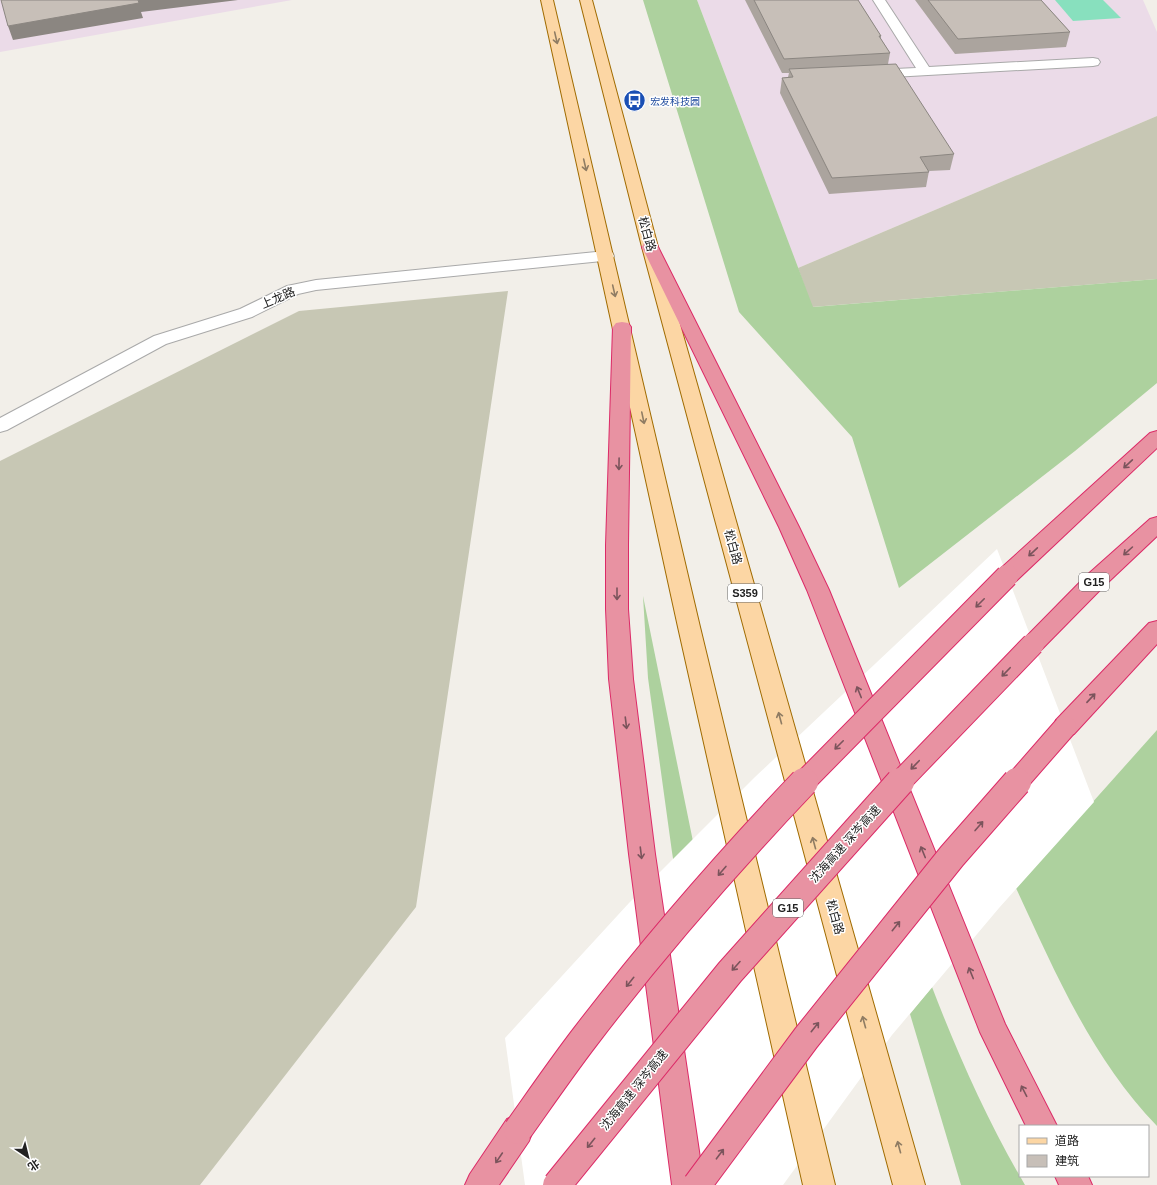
<svg xmlns="http://www.w3.org/2000/svg" width="1157" height="1185" viewBox="0 0 1157 1185" font-family="Helvetica,'Noto Sans SC',sans-serif">
<rect width="100%" height="100%" fill="#f2efe9"/>
<!-- industrial -->
<path fill="#ebdbe8" d="M0,0H292L0,52Z
M697,0H1143L1157,32V116L798,268Z"/>
<!-- construction -->
<path fill="#c7c7b4" d="M1157,116V279L812,307L798,268Z
M508,291L416,907L200,1185H0V461L299,311Z"/>
<!-- forest -->
<path fill="#add19e" d="M643,0H697L813,307L1157,279V383L1075,451L899,588L852,437L739,312Z
M643,596L763,1185H724L672,852L648,678Z
M1157,730V1126C1092,1059 1055,972 1016,888Z
M932,987C958,1055 988,1122 1025,1185H961L910,1014Z"/>
<!-- pitch -->
<path fill="#88e0be" d="M1055,0H1103L1121,18L1073,21Z"/>
<!-- pier -->
<path fill="#fff" d="M997,549L1094,802L999,908L892,1035L783,1185H525L505,1038L629,903L755,777Z"/>
<g fill="none" stroke-linecap="round" stroke-linejoin="round">
<defs>
<path id="service" d="M873,0H885L929,67L1093,58L1098,59L1100,62L1098,65L1093,66L874,78L869,77L867,74L869,71L874,70L916,68Z"/>
<path id="minor" d="M606,251L612,252L614,256L612,260L316,290L298,294L252,317L166,344L7,430L0,432V418L154,336L240,309L287,286L316,280Z"/>
<path id="primary" d="M541,0H553L700,627L835,1185H803L678,627Z
M580,0H592L658,247L925,1185H893L642,247Z"/>
<path id="motorway" d="M650,242L656,243L658,247L799,527L829,590L1005,1024L1057,1126H1026L980,1032L807,590L779,527L642,247L644,243Z
M622,322L628,323L631,327L628,545V609L633,679L655,854L704,1185H672L629,854L609,679L606,609V545L613,327L616,323Z
M1157,431V448L1015,582L1007,584L999,582L996,576L999,570L1150,433Z
M1157,517V536L1102,588L1041,650L1033,653L1025,650L1022,644L1025,638L1086,576L1150,519Z
M1157,621V644L1074,734L1065,737L1056,734L1053,727L1056,720L1149,623Z
M518,1115L529,1119L533,1130L529,1141L499,1185H465L470,1174L507,1119Z
M1055,1176H1088L1092,1185H1059Z"/>
</defs>
<!-- service casing -->
<use href="#service" stroke="#a9a9a9" stroke-width="2"/>
<!-- minor casing -->
<use href="#minor" stroke="#a9a9a9" stroke-width="2"/>
<!-- primary casing -->
<use href="#primary" stroke="#a06b00" stroke-width="2"/>
<!-- motorway casing -->
<use href="#motorway" stroke="#dc2a67" stroke-width="2"/>
<!-- service -->
<use href="#service" fill="#fff" fill-rule="evenodd"/>
<!-- minor -->
<use href="#minor" fill="#fff" fill-rule="evenodd"/>
<!-- primary -->
<use href="#primary" fill="#fcd6a4" fill-rule="evenodd"/>
<!-- motorway -->
<use href="#motorway" fill="#e892a2" fill-rule="evenodd"/>
<defs>
<path id="motorway-bridge-far1" d="M803,783L1007,576
M899,783L1033,644
M1016,783L1065,727"/>
<path id="motorway-bridge" d="M518,1130C540,1099 562,1067 585,1037C653,948 727,863 804,782
M557,1185L730,972L900,782
M697,1185L806,1038L952,856L1017,782"/>
</defs>
<!-- motorway-bridge-far1 casing -->
<use href="#motorway-bridge-far1" stroke="#dc2a67" stroke-width="24" stroke-linecap="butt"/>
<!-- motorway-bridge casing -->
<use href="#motorway-bridge" stroke="#dc2a67" stroke-width="30" stroke-linecap="butt"/>
<!-- motorway-bridge-far1 -->
<use href="#motorway-bridge-far1" stroke="#e892a2" stroke-width="22"/>
<!-- motorway-bridge -->
<use href="#motorway-bridge" stroke="#e892a2" stroke-width="28"/>
</g>
<!-- wall -->
<path fill="#aba49e" d="M745,0H858L881,36V39L890,53L888,64L954,154L950,170L929,171L926,187L829,194L780,93L782,78L788,77L789,73H782Z
M915,0H1041L1070,32L1066,47L955,54Z"/>
<!-- shaded-wall -->
<path fill="#8b8681" d="M137,0H238L141,12L143,18L13,40L8,26Z"/>
<!-- building -->
<path fill="#c7bfb8" stroke="#8b8681" d="M1,0H138L139,3L8,26Z
M754,0H858L881,36H879L890,53L784,59Z
M928,0H1041L1070,32L958,39Z
M896,64L954,154L920,157L929,172L832,178L782,78L793,77L789,69Z"/>
<!-- one-way arrows -->
<defs><path id="oneway-shaft" d="M-6 0H5M1.5-3L5.5 0L1.5 3" fill="none" stroke-width="1.6" stroke-linecap="round" stroke-linejoin="round"/></defs>
<g stroke="#8f7c63">
<use href="#oneway-shaft" transform="translate(556 38) rotate(77)"/>
<use href="#oneway-shaft" transform="translate(585 165) rotate(77)"/>
<use href="#oneway-shaft" transform="translate(614 291) rotate(77)"/>
<use href="#oneway-shaft" transform="translate(643 418) rotate(78)"/>
<use href="#oneway-shaft" transform="translate(780 718) rotate(-105)"/>
<use href="#oneway-shaft" transform="translate(814 843) rotate(-105)"/>
<use href="#oneway-shaft" transform="translate(864 1022) rotate(-105)"/>
<use href="#oneway-shaft" transform="translate(899 1147) rotate(-105)"/>
</g>
<g stroke="#7b545c">
<use href="#oneway-shaft" transform="translate(619 464) rotate(91)"/>
<use href="#oneway-shaft" transform="translate(1128 464) rotate(137)"/>
<use href="#oneway-shaft" transform="translate(1128 551) rotate(138)"/>
<use href="#oneway-shaft" transform="translate(1033 552) rotate(137)"/>
<use href="#oneway-shaft" transform="translate(617 594) rotate(90)"/>
<use href="#oneway-shaft" transform="translate(980 603) rotate(135)"/>
<use href="#oneway-shaft" transform="translate(1006 672) rotate(134)"/>
<use href="#oneway-shaft" transform="translate(859 692) rotate(-112)"/>
<use href="#oneway-shaft" transform="translate(1091 698) rotate(-47)"/>
<use href="#oneway-shaft" transform="translate(626 723) rotate(83)"/>
<use href="#oneway-shaft" transform="translate(839 745) rotate(135)"/>
<use href="#oneway-shaft" transform="translate(915 765) rotate(134)"/>
<use href="#oneway-shaft" transform="translate(979 826) rotate(-49)"/>
<use href="#oneway-shaft" transform="translate(923 852) rotate(-112)"/>
<use href="#oneway-shaft" transform="translate(641 853) rotate(83)"/>
<use href="#oneway-shaft" transform="translate(722 871) rotate(131)"/>
<use href="#oneway-shaft" transform="translate(896 926) rotate(-51)"/>
<use href="#oneway-shaft" transform="translate(736 966) rotate(132)"/>
<use href="#oneway-shaft" transform="translate(971 973) rotate(-112)"/>
<use href="#oneway-shaft" transform="translate(630 982) rotate(129)"/>
<use href="#oneway-shaft" transform="translate(815 1027) rotate(-51)"/>
<use href="#oneway-shaft" transform="translate(1024 1091) rotate(-117)"/>
<use href="#oneway-shaft" transform="translate(591 1143) rotate(129)"/>
<use href="#oneway-shaft" transform="translate(720 1154) rotate(-53)"/>
<use href="#oneway-shaft" transform="translate(499 1158) rotate(124)"/>
</g>
<!-- icons -->
<defs>
<symbol id="bus-disc" viewBox="-11 -11 22 22"><circle r="9.5" fill="#1a4fb4" stroke="#fff"/><path d="M-5-6H5V4H4V6H2V4H-2V6H-4V4H-5ZM-3.5-4V0h7V-4ZM-3.5 1.2v1.5H-2V1.2ZM2 1.2v1.5H3.5V1.2Z" fill="#fff"/></symbol>
</defs>
<g fill-rule="evenodd">
<use href="#bus-disc" x="622" y="88" width="25" height="25"/>
</g>
<g text-anchor="middle" dominant-baseline="central" stroke-width="3" stroke-linejoin="round" paint-order="stroke">
<!-- far-transit labels -->
<g font-size="10" fill="#164399" stroke="#fff" text-anchor="start">
<text x="650" y="101">宏发科技园</text>
</g>
<!-- shield labels -->
<g fill="#fff" stroke="#646464" stroke-width="1">
<rect x="1079" y="573" width="30" height="18" rx="3"/>
<rect x="728" y="584" width="34" height="18" rx="3"/>
<rect x="773" y="899" width="30" height="18" rx="3"/>
</g>
<g font-size="11" font-weight="bold" fill="#222">
<text x="1094" y="582">G15</text>
<text x="745" y="593">S359</text>
<text x="788" y="908">G15</text>
</g>
<!-- street labels -->
<g font-size="12" fill="#222" stroke="#fff">
<text transform="translate(647 234) rotate(75)">松白路</text>
<text transform="translate(278 298) rotate(-23)">上龙路</text>
<text transform="translate(733 547) rotate(75)">松白路</text>
<text transform="translate(845 844) rotate(-48)">沈海高速 深岑高速</text>
<text transform="translate(835 917) rotate(75)">松白路</text>
<text transform="translate(634 1090) rotate(-51)">沈海高速 深岑高速</text>
</g>
</g>
<!-- legend -->
<rect x="1019" y="1125" width="130" height="52" fill="#ffffff" stroke="#a7a7a7"/>
<rect x="1027" y="1138" width="20" height="6" fill="#fcd6a4" stroke="#a7a7a7"/>
<text x="1055" y="1145" font-size="12" fill="#222222">道路</text>
<rect x="1027" y="1155" width="20" height="12" fill="#c7bfb8" stroke="#a7a7a7"/>
<text x="1055" y="1165" font-size="12" fill="#222222">建筑</text>
<!-- north arrow -->
<g transform="translate(28 1157) rotate(145)" stroke="#ffffff" stroke-width="3" paint-order="stroke">
<path d="M0-3L7 15L0 10L-7 15Z" fill="#222222"/>
<text y="-6" font-size="11" font-weight="bold" text-anchor="middle" fill="#222222">北</text>
</g>
</svg>
